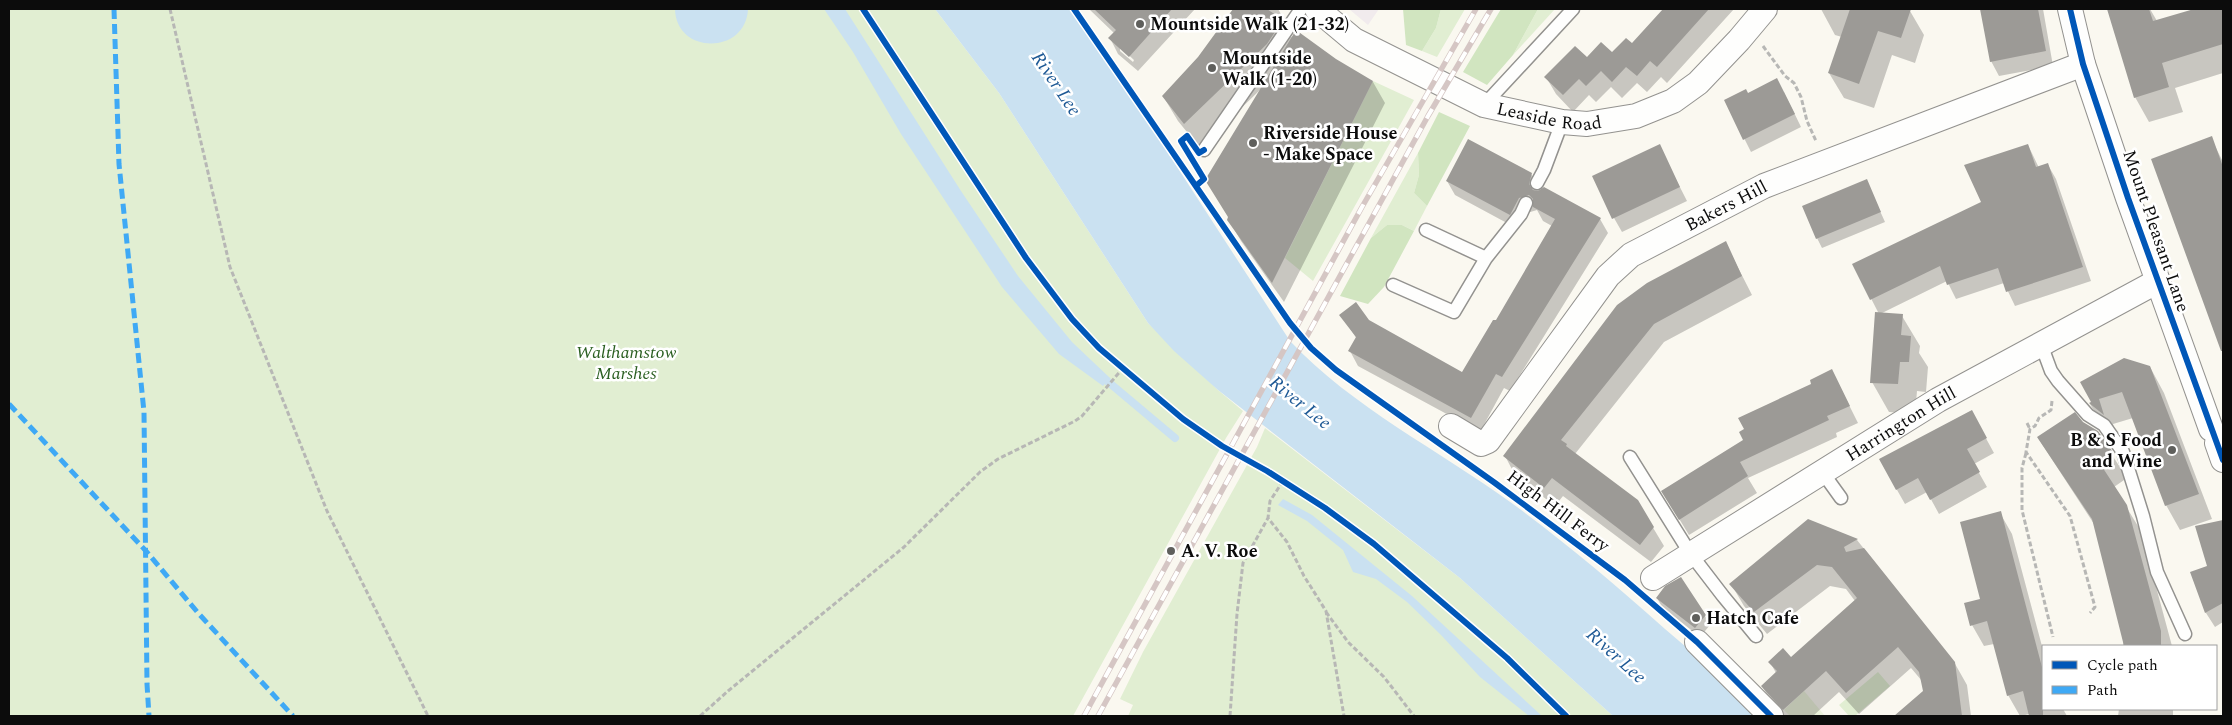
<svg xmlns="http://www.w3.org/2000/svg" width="2232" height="725" viewBox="0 0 2232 725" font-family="Spectral,serif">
<rect width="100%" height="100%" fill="#faf8f0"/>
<!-- industrial -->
<path fill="#f1ebed" d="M1349,9H1379L1368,25Z"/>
<!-- green -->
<path fill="#e1eed2" d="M9,9H935L999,93L1148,323L1218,390L1243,411L1226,438L1073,716H9Z
M1441,9H1465L1437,57L1422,51L1436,28Z
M1538,9H1555L1513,55Z
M1373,81L1414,100L1313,281L1285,258Z
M1418,153L1419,175L1414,193L1427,206L1414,231L1402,225H1387L1371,238Z
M1265,428L1460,578L1613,716H1128L1133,705L1120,699L1143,652L1257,447Z
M1878,672L1890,686L1855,716H1849L1839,705Z"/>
<!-- forest -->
<path fill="#d1e5c0" d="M1403,9H1441L1436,28L1422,51L1406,45Z
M1501,9H1538L1513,55L1487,85L1463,72Z
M1439,112L1470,126L1427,206L1414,193L1419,175L1418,153Z
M1387,225H1402L1414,231L1384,287L1368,304L1340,296L1371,238Z"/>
<!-- pitch -->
<path fill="#ebf2db" d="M1804,691L1825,716H1790L1784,710Z"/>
<!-- water -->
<path fill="#cae1f1" d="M675,9H748C746,55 676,55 675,9Z
M824,9H845L961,191L1018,276L1072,342L1110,378L1103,386L1059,354L1002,287L901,134L853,52Z
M935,9H1071L1096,42L1290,341C1353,408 1439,450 1513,504C1566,543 1616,585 1665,629C1698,657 1730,685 1760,716H1613L1460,578L1218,390L1174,351L1148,323L999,93Z
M1283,499L1312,515L1412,596L1542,716H1529L1480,677L1441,635L1407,602L1376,579L1353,572L1343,550L1307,521L1278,505Z"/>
<!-- shadow -->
<path fill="#0003" fill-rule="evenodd" d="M1089,9H1195L1138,71L1118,54L1110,38L1114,33ZM1120,47L1134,60L1133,62L1120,51Z
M1235,9H1278L1293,34L1291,36L1293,39L1336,60L1373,82L1385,103L1284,302L1241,241L1229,220L1262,88L1200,148L1178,121L1163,96L1199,57Z
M1664,9H1734L1667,83L1661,77L1647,92L1637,83L1622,98L1611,87L1596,102L1589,95L1573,112L1556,94L1546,77L1587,59L1612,54L1632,45Z
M1821,9H1905L1910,11L1924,35L1915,63L1892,55L1874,108L1844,98L1829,73L1842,37L1835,35Z
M1981,9H2043L2053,66L1999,76L1991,61Z
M2113,9H2150L2157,21L2198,9H2223V73L2175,88L2183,112L2149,122L2135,97L2109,10Z
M1784,92L1801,127L1751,152L1725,100L1748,95Z
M2211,138L2223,162V346L2215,331Z
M2028,145L2039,168L2048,165L2056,179L2091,281L2015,306L2004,283L1956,299L1947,281L1880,314L1902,316L1920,346L1919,353L1928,367L1926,392L1917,391L1915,414L1889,412L1872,382L1879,314L1854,265L1983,202Z
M1659,146L1687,201L1622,232L1614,218Z
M1531,174L1540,189L1539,192L1600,219L1608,233L1510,391L1504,388L1480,432L1358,366L1350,351L1357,339L1341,315L1368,321L1462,374L1497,321L1552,226L1543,221L1537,210L1527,213L1518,229L1455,195L1447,181Z
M1866,180L1885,222L1822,248L1817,238Z
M1725,242L1752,295L1664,342L1575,454L1637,501L1664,546L1651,562L1563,496L1555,506L1515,475L1505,456Z
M2150,367L2164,393L2212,519L2180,530L2166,505L2133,418L2113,424L2116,438L2104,428L2090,404Z
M1832,371L1858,423L1836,433L1837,437L1748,478L1757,493L1689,535L1672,507L1744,440Z
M1971,411L1994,453L1974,464L1987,487L1939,514L1927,492L1905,504L1880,460Z
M2083,423L2097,432L2127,478L2114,487L2141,531L2172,646H2123L2124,638L2094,524L2038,438Z
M2000,513L2012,534L2043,650V709H2059L2060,710L2063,709L2067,716H2030V714L2020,716L2008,695L1994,644L1984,646L1972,625L1982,600Z
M1809,521L1857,540L1954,662L1967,685L1971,716H1896L1925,691L1922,681L1911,668L1859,714L1839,692L1813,716H1782L1775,708L1762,686L1776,673L1770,662L1791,659L1855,601L1846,589L1830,586L1767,634L1744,606L1731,584Z
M2223,521V622L2215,627L2206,613L2191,573L2209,566L2197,527Z
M1657,598L1705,616L1710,625L1700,637L1662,607Z
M2119,709H2173V716H2118Z"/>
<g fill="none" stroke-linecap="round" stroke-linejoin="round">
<!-- stream -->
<path stroke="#cae1f1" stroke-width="8" d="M1100,375L1175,438"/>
</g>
<!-- building -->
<path fill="#9c9a96" d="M1094,9H1172L1129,57L1108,38L1116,30Z
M1233,9H1267L1283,20L1267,44L1184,124L1162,96L1198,57Z
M1663,9H1709L1657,67L1650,61L1637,76L1626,67L1612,82L1601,71L1586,86L1579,79L1563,95L1544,77L1575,46L1587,57L1601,42L1612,52L1626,38L1632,43Z
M1850,9H1911L1901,38L1878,31L1859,84L1828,73Z
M1980,9H2038L2046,51L1990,62Z
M2107,9H2149L2153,21L2194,9H2223V44L2162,63L2169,87L2134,98Z
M1296,30L1336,59L1373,81L1272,283L1227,220L1228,217L1205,180Z
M1777,78L1795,114L1743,140L1724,100L1746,89L1748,93Z
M2212,136L2223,167V351H2221L2151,159Z
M1468,139L1532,173L1529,184L1533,190L1538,191L1544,187L1601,218L1502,377L1496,374L1471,418L1348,351L1356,337L1339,315L1356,302L1369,320L1462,372L1493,320H1496L1555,219L1533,207V199L1529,195L1519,198L1510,215L1446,181Z
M1660,144L1680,187L1612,219L1592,176Z
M2028,144L2036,167L2048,163L2083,267L2006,292L1998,268L1947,285L1940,266L1870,300L1852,264L1981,202L1964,165Z
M1867,179L1881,212L1816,239L1802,206Z
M1726,241L1742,276L1654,324L1561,440L1567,444L1566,446L1638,500L1654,527L1640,545L1552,478L1544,488L1503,456L1617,305L1647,283Z
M1875,312L1903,314L1901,335L1911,336L1909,362H1900L1898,384L1870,383Z
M2124,358L2150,366L2199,494L2165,506L2122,392L2099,399L2104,415L2089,403L2091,402L2080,382Z
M1832,369L1850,406L1827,416L1829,420L1740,462L1748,476L1679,520L1661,491L1743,440L1739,432L1744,429L1738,418L1811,384L1810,380Z
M1972,410L1987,438L1967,449L1980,472L1930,500L1918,478L1896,490L1879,459Z
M2075,412L2083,422L2098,431L2113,452L2099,462L2127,505L2161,631V646H2124L2092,519L2037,437Z
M2001,511L2043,671V716H2029L2023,691L2007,696L1987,621L1970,626L1964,603L1980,599L1960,522Z
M1808,519L1858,539L1844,547L1846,552L1864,548L1955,662L1962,716H1894L1923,691L1919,672L1898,647L1846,693L1826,671L1783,710L1761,686L1777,671L1768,662L1783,648L1791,657L1857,598L1832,567L1817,565L1754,612L1729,584Z
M2223,520V603L2205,613L2190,572L2207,566L2195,526Z
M1681,577L1706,615L1695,628L1656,598L1665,586Z"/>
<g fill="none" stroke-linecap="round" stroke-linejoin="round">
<defs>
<path id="lane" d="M1484,105L1573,9
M1204,150L1301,9
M1537,183L1544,170L1562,122
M1426,230L1486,258
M1393,285L1454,312L1486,258L1521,214L1526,203
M2041,344L2051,371L2058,381L2088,415L2104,425L2123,452L2143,516L2157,572L2185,634
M1630,457L1690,553L1723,596L1756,636
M1823,473L1841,498"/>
<g id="street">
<path id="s1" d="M1317,9L1354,40L1484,105L1562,122L1587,124L1636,116L1673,101L1698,83L1739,40L1765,9"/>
<path d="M2070,9L2083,64L2128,198L2211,429"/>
<path id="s2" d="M1451,426L1481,444L1488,441L1608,276L1631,255L1764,186L2083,64"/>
<path d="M2217,443L2223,460"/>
<path id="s3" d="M1653,578L1938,400L2158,281"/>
<path d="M1697,642L1771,716"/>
</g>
</defs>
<!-- lane casing -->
<use href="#lane" stroke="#93928f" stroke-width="15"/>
<!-- street casing -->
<use href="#street" stroke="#93928f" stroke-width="26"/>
<!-- path -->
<path stroke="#b7b7b5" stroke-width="3" stroke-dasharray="5 2.5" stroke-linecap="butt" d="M170,9L230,267L327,511L428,716
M1763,46L1785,76L1794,83L1801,97L1807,121L1816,141
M2052,401L2051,410L2039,418L2035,426L2030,429L2026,452L2070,516L2095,607L2090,613
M2027,423L2030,429
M2026,453L2022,468V510L2053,637
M1283,481L1270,501L1268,518L1287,542L1304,576L1326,611L1344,716
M1326,612L1348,642L1384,677L1414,716
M700,716L728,691L904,547L980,472L998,459L1075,421L1082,416L1123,368
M1230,716L1237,614L1243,563L1268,518"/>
<!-- lane -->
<use href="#lane" stroke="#fefefd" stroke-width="12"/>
<!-- street -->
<use href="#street" stroke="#fefefd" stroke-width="24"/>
<defs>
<path id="rail" d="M1084,716L1362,207L1476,9
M1098,716L1428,116L1491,9"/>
</defs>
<!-- rail casing -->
<use href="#rail" stroke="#d5c6c4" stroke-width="5.5"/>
<!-- rail -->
<use href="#rail" stroke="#fff" stroke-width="4" stroke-dasharray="11" stroke-linecap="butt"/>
<!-- quiet -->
<path stroke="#3fa9f5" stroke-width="5" stroke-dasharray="10 5" stroke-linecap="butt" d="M114,9L119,164L144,412L147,684L149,716
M9,404L146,551L199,614L293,716"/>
<defs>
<path id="cycleway" d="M863,9L1026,258L1072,319L1099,348L1183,419L1222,446L1267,471L1325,508L1374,544L1507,658L1566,716
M1074,9L1290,323L1311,348L1336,370L1495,483L1625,580L1697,642L1771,716
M2070,9L2083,64L2128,198L2223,460
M1197,185L1204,179L1181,141L1187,136L1199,153L1204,150"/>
</defs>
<!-- cycleway casing -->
<use href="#cycleway" stroke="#fff" stroke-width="9"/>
<!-- cycleway -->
<use href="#cycleway" stroke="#0057b8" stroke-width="6"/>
</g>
<!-- markers -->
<g fill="#5f5f5c" stroke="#fff" stroke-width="2">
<circle cx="1140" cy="24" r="5"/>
<circle cx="1212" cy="68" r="5"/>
<circle cx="1253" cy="143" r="5"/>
<circle cx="2172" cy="450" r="5"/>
<circle cx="1171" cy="551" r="5"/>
<circle cx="1696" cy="618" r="5"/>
</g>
<g text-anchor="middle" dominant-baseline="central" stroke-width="5" stroke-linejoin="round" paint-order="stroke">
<!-- poi labels -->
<g font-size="18" font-weight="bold" fill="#0c0c0c" stroke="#fff" text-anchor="start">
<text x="1150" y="24">Mountside Walk (21-32)</text>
<text x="1222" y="58">Mountside<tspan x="1222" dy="21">Walk (1-20)</tspan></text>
<text x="1263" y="133">Riverside House<tspan x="1263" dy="21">- Make Space</tspan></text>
<text x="2162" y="440" text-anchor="end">B &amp; S Food<tspan x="2162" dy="21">and Wine</tspan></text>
<text x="1181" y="551">A. V. Roe</text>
<text x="1706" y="618">Hatch Cafe</text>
</g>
<!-- street labels -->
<g font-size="18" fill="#0c0c0c" stroke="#fff">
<text stroke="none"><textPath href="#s1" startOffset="260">Leaside Road</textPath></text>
<text stroke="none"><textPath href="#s2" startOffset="385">Bakers Hill</textPath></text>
<text transform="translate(2156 231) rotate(71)">Mount Pleasant Lane</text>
<text stroke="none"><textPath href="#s3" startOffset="292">Harrington Hill</textPath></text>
<text transform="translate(1558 511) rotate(37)">High Hill Ferry</text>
</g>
<!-- park labels -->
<g font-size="18" font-style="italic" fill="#2a5f21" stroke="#fff">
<text x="626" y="352">Walthamstow<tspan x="626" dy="21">Marshes</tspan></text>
</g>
<!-- water labels -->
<g font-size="19" font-style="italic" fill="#1e5995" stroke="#fff">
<text transform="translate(1056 84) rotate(56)">River Lee</text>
<text transform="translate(1300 403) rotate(39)">River Lee</text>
<text transform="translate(1616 656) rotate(42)">River Lee</text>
</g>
</g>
<!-- border -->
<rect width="2232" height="725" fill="none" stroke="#0c0c0c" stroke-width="20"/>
<!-- legend -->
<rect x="2042" y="645" width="175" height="65" fill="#ffffff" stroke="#9e9e9e"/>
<rect x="2052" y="661" width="25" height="8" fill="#0057b8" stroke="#9e9e9e"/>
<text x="2087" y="670" font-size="15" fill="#0c0c0c">Cycle path</text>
<rect x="2052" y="686" width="25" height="8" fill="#3fa9f5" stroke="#9e9e9e"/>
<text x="2087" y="695" font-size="15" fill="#0c0c0c">Path</text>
</svg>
